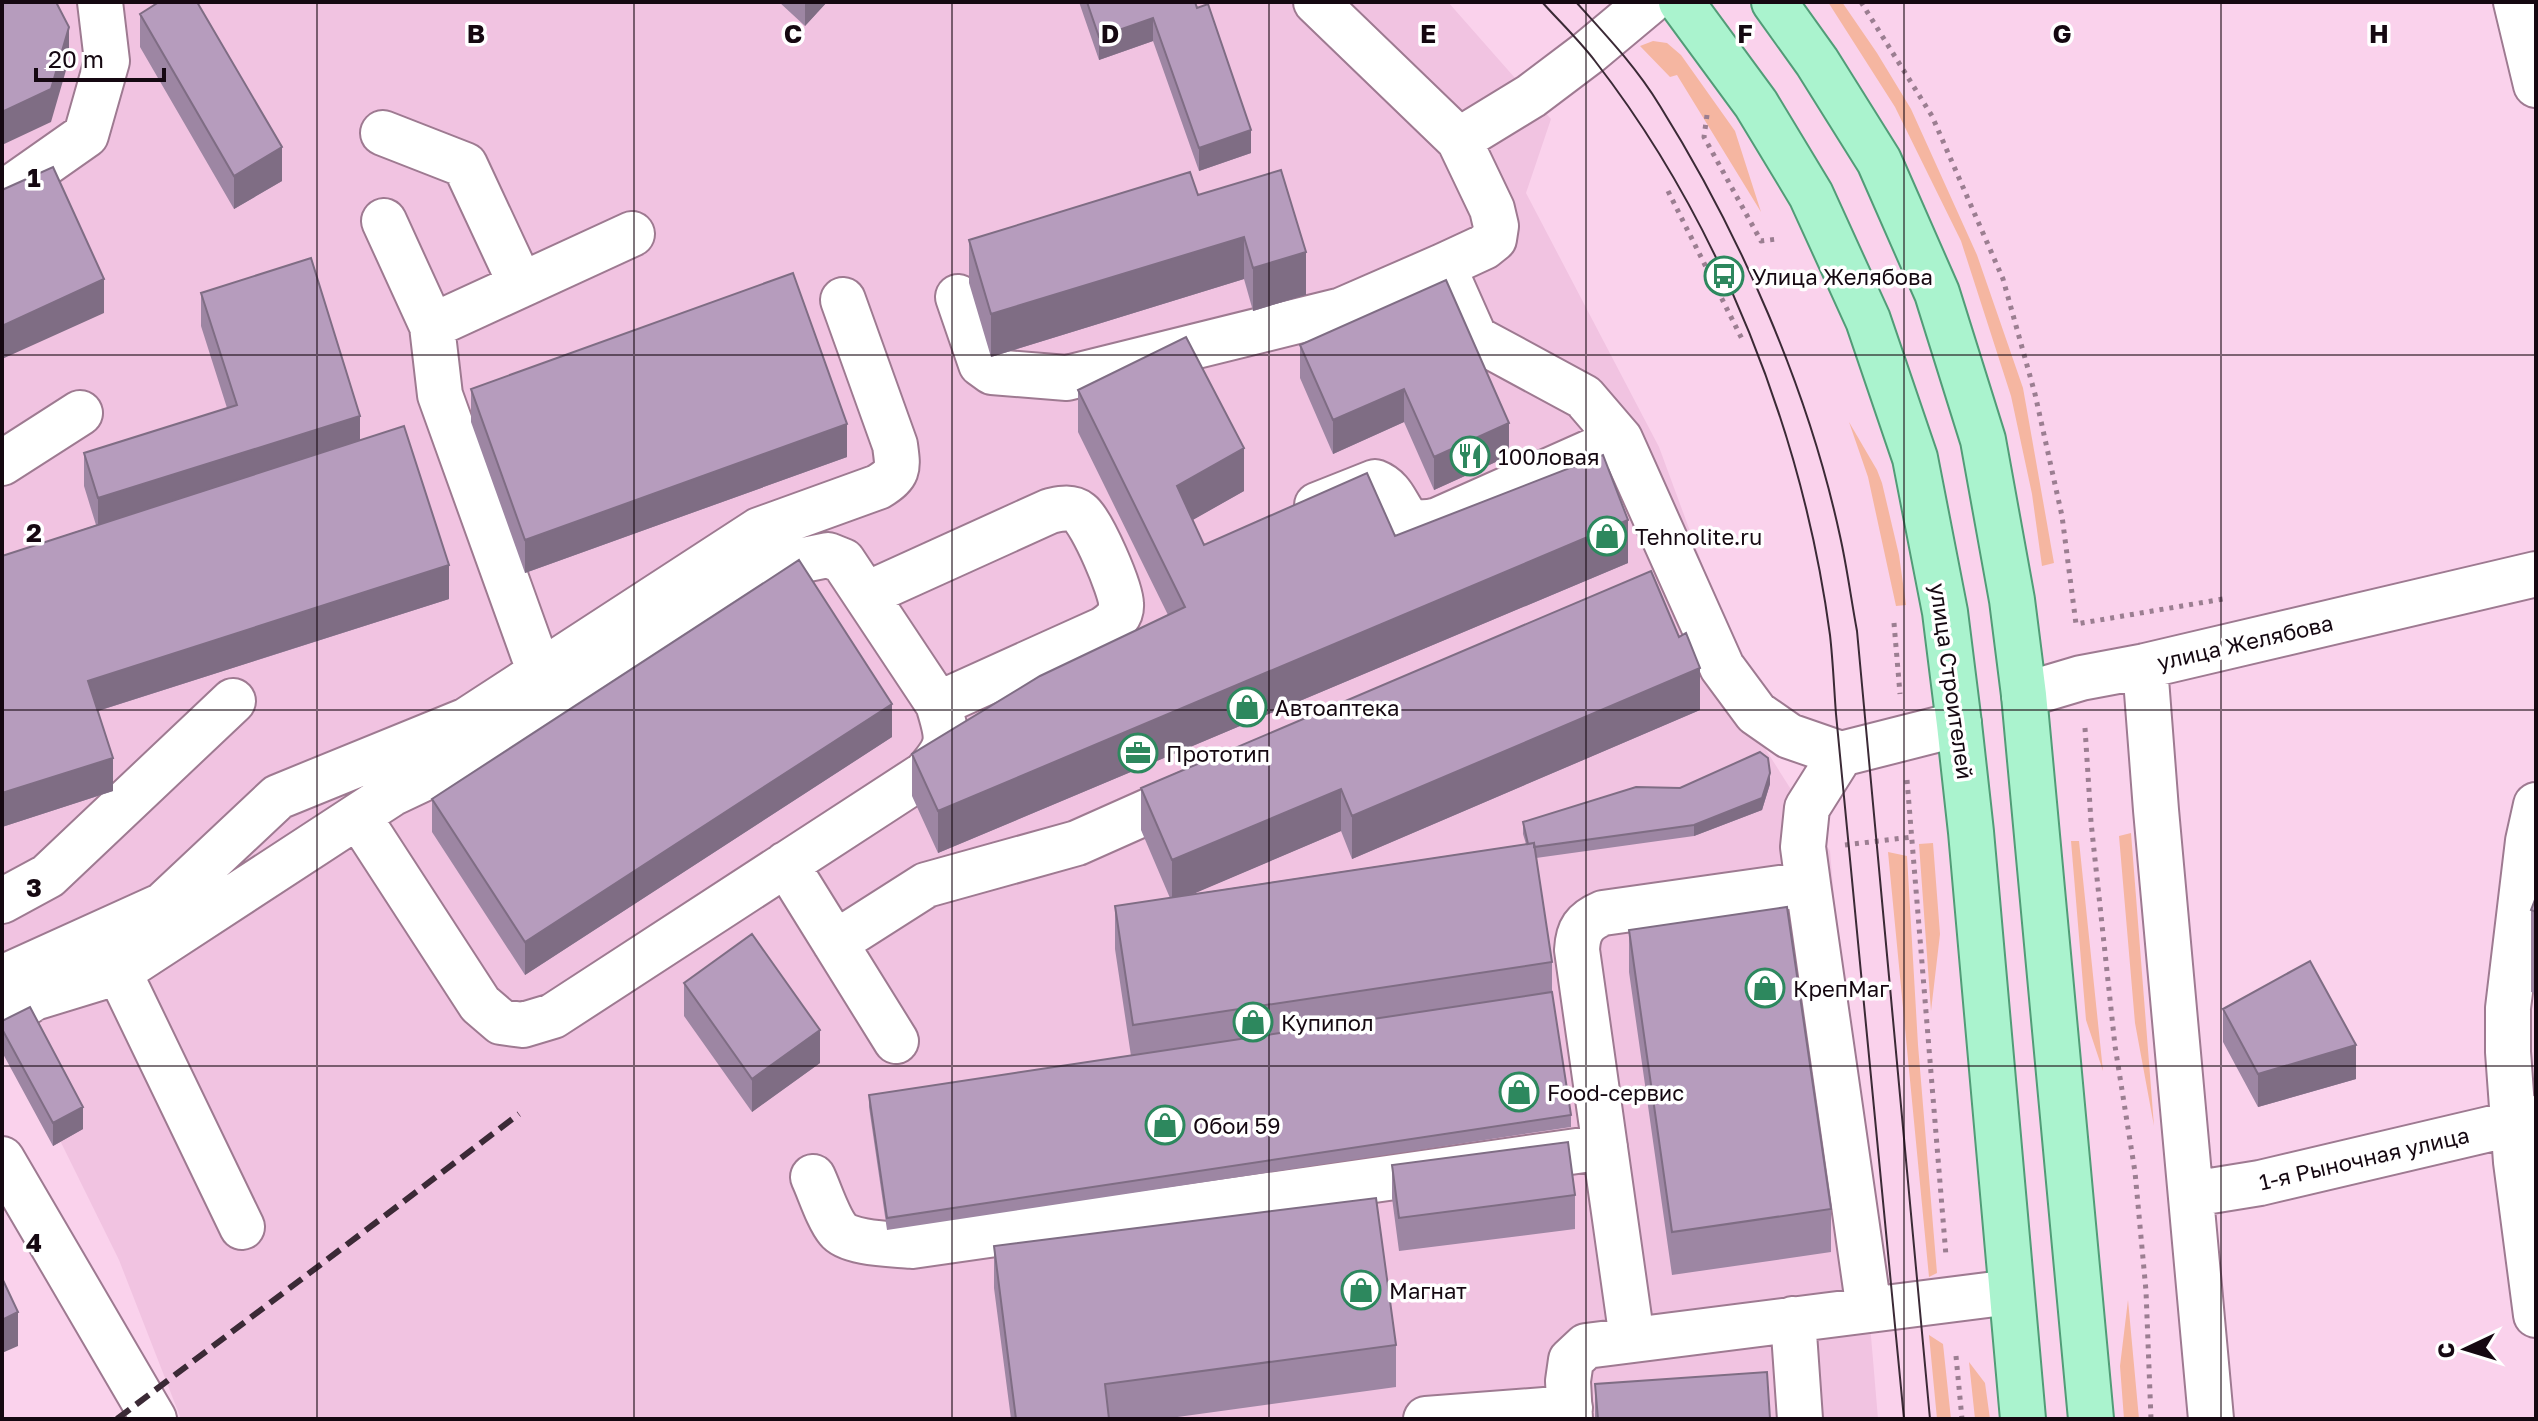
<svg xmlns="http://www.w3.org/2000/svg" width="2538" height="1421" viewBox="0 0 2538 1421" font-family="'Golos Text',sans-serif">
<rect width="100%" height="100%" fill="#fad2ec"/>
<!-- built -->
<path fill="#f1c3e1" d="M2,2H1448L1551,119L1526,193L1659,447L1736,656L1766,750L1830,851L1878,1419H181L119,1260L2,1023Z"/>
<!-- green -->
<path fill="#f5b6a1" d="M1828,2H1842L1877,53L1911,109L1977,255L2023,388L2054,563L2042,566L2032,494L2011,396L1961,241L1895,107Z
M1653,41L1667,43L1681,55L1735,131L1761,212L1677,75L1670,77L1640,46Z
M1849,422L1877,470L1882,483L1899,555L1906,605L1896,606L1868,477Z
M2131,833L2154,1126L2135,1023L2119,836Z
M2071,841H2079L2103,1071L2086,1020Z
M1933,843L1940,934L1931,1011L1919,844Z
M1888,852L1907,856L1918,1045L1937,1273L1929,1277Z
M2128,1300L2139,1419H2124L2120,1366Z
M1929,1335L1943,1344L1951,1419H1937Z
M1969,1362L1985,1383L1990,1419H1975Z"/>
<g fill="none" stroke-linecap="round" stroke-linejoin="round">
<defs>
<path id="minor" d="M1316,2L1459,140L1492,209L1496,226L1494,239L1484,247L1443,266
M2516,2L2536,85
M383,133L465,165L521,285
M1459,140L1531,96L1588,53L1649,2
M2,194L86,135L107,61L100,2
M384,221L432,326
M958,297L981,364L992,372L1067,378L1342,310L1443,266L1475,338L1584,397L1620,439L1722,667L1756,713L1789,736L1841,754
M2,463L80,413
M1317,505L1375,482C1406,494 1392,532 1438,520L1620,439
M867,594L1050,511C1060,509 1071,506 1080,513C1092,522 1121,589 1121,604C1122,616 1113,623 1104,629L938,704
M2145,666L2156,810L2211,1419
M540,673L440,395L432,326L632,234
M2024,695L2081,678L2145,666L2536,574
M2536,805L2528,841L2508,1008V1052L2516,1162L2536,1315
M786,864L896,1041
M1808,884L1803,847L1807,808L1841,754L1959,724
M2,901L48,876L233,701
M835,943L926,885L1077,843L1196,790
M119,972L242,1227
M2,978L163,905L278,797L467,720L759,530L878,487C900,474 898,468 895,445L843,300
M2,1019L34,998L119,972L393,793L526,730L779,565L828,555L843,561L938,704C949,740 951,745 925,774L553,1016L523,1025L501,1022L480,1004L358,816
M2,1159L154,1419
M813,1177C820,1192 828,1218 838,1230C849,1244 894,1244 912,1246L1605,1147
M2192,1194L2260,1183L2536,1118
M1793,1319L1800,1419
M1632,1339L1577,950C1578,930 1584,921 1603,913L1808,884L1869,1310
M1426,1419L1570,1408
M1570,1419L1568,1381L1571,1360L1586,1346L2011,1292"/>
<path id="major" d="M1681,2L1756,104L1811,195L1868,320L1915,458L1945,612L1959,724L1971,832L2023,1419
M1774,2L1817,62L1879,161L1937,293L1983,440L2012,600L2024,695L2091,1419"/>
</defs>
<!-- minor casing -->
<use href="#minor" stroke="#9e7a91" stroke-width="48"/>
<!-- major casing -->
<use href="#major" stroke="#519c77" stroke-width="48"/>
<!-- path -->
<path stroke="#9b7e91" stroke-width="5" stroke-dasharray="4 6" stroke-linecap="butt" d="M1861,2L1932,116L2003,279L2035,394L2062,516L2076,624L2223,599
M1707,115L1704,137L1761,241L1777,239
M1668,191L1744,343
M1894,623L1900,694
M2085,728L2091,822L2115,1046L2135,1172L2146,1291L2151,1419
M1907,780L1946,1256
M1845,845L1912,837
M1956,1356L1962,1419"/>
<!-- minor -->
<use href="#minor" stroke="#fff" stroke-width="44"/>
<!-- major -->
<use href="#major" stroke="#aaf3ce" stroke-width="44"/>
<!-- tram -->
<path stroke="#3b2a36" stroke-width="2" d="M1542,2C1559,21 1579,40 1595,61C1720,222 1803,433 1830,635C1833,661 1834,688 1836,714L1904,1419
M1576,2C1606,35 1637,68 1660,106C1740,234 1808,388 1840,536C1847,567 1851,599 1857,631L1930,1419"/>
<!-- rail -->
<path stroke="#3b2a36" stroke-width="6" stroke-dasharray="16 8" stroke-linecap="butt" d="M117,1419L519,1114"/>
</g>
<!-- wall -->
<path fill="#9d86a3" d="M779,2H827L805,26Z
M1079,2H1195L1251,153L1199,171L1153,41L1099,60Z
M140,14L282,181L234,209L140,47Z
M1198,195L1306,295L1253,311L1244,279L991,357L969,283V240Z
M1446,280L1509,456L1434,490L1404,422L1333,454L1300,378V345Z
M201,293L360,441L449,599L98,711L113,791L2,827V556L96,525L84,486V453L227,408L201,326Z
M471,389L847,457L525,573L471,422Z
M1078,390L1244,491L1192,520L1204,545L1395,536L1628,563L938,853L912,796V754L1168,615L1078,432Z
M1700,710L1352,859L1341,831L1192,894L1526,844L1523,834V822L1680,788L1770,784L1762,810L1694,836L1536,858L1552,962V993L1571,1115V1127L887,1230L869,1107V1095L1131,1056L1115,949V906L1170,898L1141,830V788Z
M892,737L525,975L432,832V799Z
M2536,897V994L2531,992V910Z
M1629,930L1831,1209V1252L1672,1275L1629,972Z
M684,983L820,1063L752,1112L684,1016Z
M2223,1009L2356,1079L2258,1107L2223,1042Z
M2,1021L83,1129L53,1146L2,1052Z
M1392,1165L1575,1195V1229L1399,1251L1392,1198Z
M994,1246L1396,1345V1387L1163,1419H1011L994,1288Z
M1595,1384L1770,1419H1595Z"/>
<!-- shaded-wall -->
<path fill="#7f6d84" d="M805,2H827L805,26Z
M1153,18V41L1099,60V37Z
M69,27V60L51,122L2,145V112Z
M1251,130V153L1199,171V148Z
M282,147V181L234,209V176Z
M1244,237V279L991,357V314Z
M1306,252V295L1253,311V268Z
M104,279V313L2,359V326Z
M1404,389V422L1333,454V420Z
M360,416V450L98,532V498Z
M1509,423V456L1434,490V457Z
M847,424V457L525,573V540Z
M1244,448V491L1177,529V486Z
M1628,520V563L938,853V811Z
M449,565V599L88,714V681Z
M1700,668V710L1352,859V816Z
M892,704V737L525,975V942Z
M113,758V791L2,827V793Z
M1770,773V784L1762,810L1694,836V825Z
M1341,789V831L1172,903V860Z
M820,1030V1063L752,1112V1079Z
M2356,1045V1079L2258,1107V1074Z
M83,1107V1129L53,1146V1123Z
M18,1312V1346L2,1353V1320Z"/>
<!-- building -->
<path fill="#b69cbd" stroke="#7f6d84" stroke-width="2" d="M2,2H56L69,27L51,89L2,112Z
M159,2H197L282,147L234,176L140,14Z
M1087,2H1195L1197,8L1208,4L1251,130L1199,148L1153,18L1099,37Z
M53,167L104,279L2,326V190Z
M1281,170L1306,252L1253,268L1244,237L991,314L969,240L1190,172L1198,195Z
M311,258L360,416L98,498L84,453L237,405L201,293Z
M793,273L847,424L525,540L471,389Z
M1446,280L1509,423L1434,457L1404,389L1333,420L1300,345Z
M1186,337L1244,448L1177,486L1204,545L1367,473L1395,536L1603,455L1628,520L938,811L912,754L1040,676L1185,607L1078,390Z
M404,426L449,565L88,681L113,758L2,793V556Z
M799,560L892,704L525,942L432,799Z
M1651,571L1679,637L1686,633L1700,668L1352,816L1341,789L1172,860L1141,788Z
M1760,752L1768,758L1770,773L1762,798L1694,825L1534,847V843L1528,844L1523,822L1636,787L1680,788Z
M1534,843L1552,962L1133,1025L1115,906Z
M2536,897V912L2531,910Z
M1787,907L1831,1209L1672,1232L1629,930Z
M752,934L820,1030L752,1079L684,983Z
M2310,961L2356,1045L2258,1074L2223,1009Z
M1552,992L1571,1115L887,1218L869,1095Z
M30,1007L83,1107L53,1123L2,1029V1021Z
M1568,1142L1575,1195L1399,1218L1392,1165Z
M1376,1198L1396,1345L1105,1384L1109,1419H1016L994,1246Z
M2,1278L18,1312L2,1320Z
M1767,1372L1770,1419H1598L1595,1384Z"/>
<!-- grid -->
<path fill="none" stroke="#150811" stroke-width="2" stroke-opacity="0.55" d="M317,2V1419M634,2V1419M952,2V1419M1269,2V1419M1586,2V1419M1904,2V1419M2221,2V1419M2,355H2536M2,710H2536M2,1066H2536"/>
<!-- icons -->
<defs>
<symbol id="bus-ring" viewBox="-11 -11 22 22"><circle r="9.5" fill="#fff" stroke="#2d885e" stroke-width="1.5"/><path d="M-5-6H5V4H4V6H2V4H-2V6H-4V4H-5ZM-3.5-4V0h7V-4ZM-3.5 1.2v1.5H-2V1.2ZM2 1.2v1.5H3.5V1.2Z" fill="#2d885e"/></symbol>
<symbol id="restaurant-ring" viewBox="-11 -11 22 22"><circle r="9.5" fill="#fff" stroke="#2d885e" stroke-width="1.5"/><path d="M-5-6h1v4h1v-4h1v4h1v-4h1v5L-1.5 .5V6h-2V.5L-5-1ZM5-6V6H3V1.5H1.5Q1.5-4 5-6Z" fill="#2d885e"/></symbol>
<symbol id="shop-ring" viewBox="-11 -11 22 22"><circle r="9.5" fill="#fff" stroke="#2d885e" stroke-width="1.5"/><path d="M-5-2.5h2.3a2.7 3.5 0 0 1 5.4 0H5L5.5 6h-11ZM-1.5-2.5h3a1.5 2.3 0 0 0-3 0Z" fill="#2d885e"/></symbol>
<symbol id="office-ring" viewBox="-11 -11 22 22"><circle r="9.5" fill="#fff" stroke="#2d885e" stroke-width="1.5"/><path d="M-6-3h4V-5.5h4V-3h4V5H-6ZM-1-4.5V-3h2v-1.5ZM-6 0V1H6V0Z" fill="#2d885e"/></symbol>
</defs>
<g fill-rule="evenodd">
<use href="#bus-ring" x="1702" y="254" width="44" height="44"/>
<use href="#restaurant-ring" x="1448" y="434" width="44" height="44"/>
<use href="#shop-ring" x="1585" y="514" width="44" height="44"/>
<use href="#shop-ring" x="1225" y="685" width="44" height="44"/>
<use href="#office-ring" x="1116" y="731" width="44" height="44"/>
<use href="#shop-ring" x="1743" y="966" width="44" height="44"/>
<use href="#shop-ring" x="1231" y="1000" width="44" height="44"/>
<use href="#shop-ring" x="1497" y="1070" width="44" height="44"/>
<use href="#shop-ring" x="1143" y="1103" width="44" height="44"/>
<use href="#shop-ring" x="1339" y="1268" width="44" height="44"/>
</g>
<g text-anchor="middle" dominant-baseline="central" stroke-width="7" stroke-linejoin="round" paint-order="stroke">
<!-- poi labels -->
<g font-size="22" fill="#150811" stroke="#fff" text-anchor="start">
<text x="1752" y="276">Улица Желябова</text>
<text x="1498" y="456">100ловая</text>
<text x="1635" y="536">Tehnolite.ru</text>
<text x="1275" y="707">Автоаптека</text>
<text x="1166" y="753">Прототип</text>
<text x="1793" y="988">КрепМаг</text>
<text x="1281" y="1022">Купипол</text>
<text x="1547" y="1092">Food-сервис</text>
<text x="1193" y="1125">Обои 59</text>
<text x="1389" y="1290">Магнат</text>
</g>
<!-- street labels -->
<g font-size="22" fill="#150811" stroke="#fff">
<text transform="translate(2245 642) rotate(-13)">улица Желябова</text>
<text transform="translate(1952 681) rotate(82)">улица Строителей</text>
<text transform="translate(2364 1158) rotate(-13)">1-я Рыночная улица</text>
</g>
</g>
<g font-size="26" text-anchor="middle" font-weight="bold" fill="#150811" stroke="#fff" stroke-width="7" stroke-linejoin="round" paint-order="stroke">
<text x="476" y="43">B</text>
<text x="793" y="43">C</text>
<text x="1110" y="43">D</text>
<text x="1428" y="43">E</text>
<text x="1745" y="43">F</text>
<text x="2062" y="43">G</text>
<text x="2379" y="43">H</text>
<text x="34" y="187">1</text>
<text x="34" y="542">2</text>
<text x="34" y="897">3</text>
<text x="34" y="1252">4</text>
</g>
<!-- border -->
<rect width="2538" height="1421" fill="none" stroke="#150811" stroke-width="8"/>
<!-- north arrow -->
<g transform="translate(2466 1349) rotate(266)" stroke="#ffffff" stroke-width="6" paint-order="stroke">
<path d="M0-6L14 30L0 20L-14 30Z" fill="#150811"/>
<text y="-12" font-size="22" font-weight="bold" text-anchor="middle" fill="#150811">С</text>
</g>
<!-- scale -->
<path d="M36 68v12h128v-12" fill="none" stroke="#150811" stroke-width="4"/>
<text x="48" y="68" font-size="24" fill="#150811" stroke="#ffffff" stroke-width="6" paint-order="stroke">20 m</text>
</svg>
